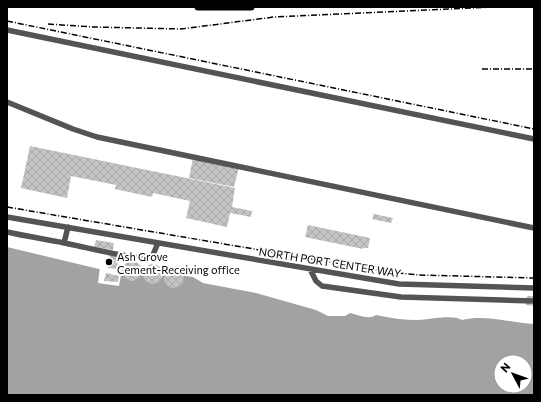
<svg xmlns="http://www.w3.org/2000/svg" width="541" height="402" viewBox="0 0 541 402" font-family="Commissioner,sans-serif">
<defs>
<pattern id="building-cross-hatch" width="8" height="8" patternUnits="userSpaceOnUse"><rect width="8" height="8" fill="#c4c4c4"/><path d="M0 0l8 8M0 8l8-8" fill="none" stroke="#a7a7a7"/></pattern>
</defs>
<rect width="100%" height="100%" fill="#fff"/>
<!-- water -->
<path fill="#a2a2a2" fill-rule="evenodd" d="M7,247L99,269L149,271L193,277L203,283L256,293L316,310L328,316H345L350,313C359,315 368,320 376,315C390,318 404,320 418,320C429,320 452,314 462,320C486,314 510,323 534,324V395H7ZM501,362H525V386H501Z"/>
<!-- pier -->
<path fill="#fff" d="M100,267L122,269L119,286L98,283Z"/>
<!-- building -->
<path fill="url(#building-cross-hatch)" d="M30,146L235,188L232,207L252,211L251,217L230,213L227,227L186,218L190,201L153,193L152,197L115,189L116,185L71,176L67,198L21,188Z
M193,158L239,167L234,187L189,178Z
M374,214L393,218L391,223L372,219Z
M308,225L370,238L368,248H363V249L305,237Z
M96,240L114,243L113,250L94,247Z
M110,254L119,256L117,269L108,268Z
M122 271a10 10 0 1 1 20 0a10 10 0 1 1-20 0Z
M143 274a10 10 0 1 1 20 0a10 10 0 1 1-20 0Z
M164 278a10 10 0 1 1 20 0a10 10 0 1 1-20 0Z
M106,273L119,276L118,282L104,281Z
M528,296H534V306L527,305L525,304V299Z"/>
<g fill="none" stroke-linecap="round" stroke-linejoin="round">
<!-- minor -->
<path stroke="#545454" stroke-width="5.5" d="M7,30L534,139
M7,102L73,129L97,137L534,228
M7,217L399,284L534,288
M7,232C29,237 52,240 74,245C89,248 140,261 152,257L158,243
M64,243L68,227
M310,269L316,281L322,286L401,297L534,301"/>
<!-- major -->
<path stroke="#000" stroke-width="7" d="M198,7H251"/>
<!-- rail -->
<path stroke="#000" stroke-width="1.5" stroke-dasharray="6 2 1 2" stroke-linecap="butt" d="M7,21L534,129
M48,24L93,27L181,29L274,17L495,7
M482,69H534
M7,207L389,272L419,275L534,278
M7,213H8"/>
</g>
<!-- markers -->
<circle fill="#000" stroke="#fff" stroke-width="1.5" cx="109" cy="262" r="4"/>
<g text-anchor="middle" dominant-baseline="central" stroke-width="4" stroke-linejoin="round" paint-order="stroke">
<!-- poi labels -->
<g font-size="11" fill="#000" stroke="#fff" text-anchor="start">
<text x="117" y="256">Ash Grove<tspan x="117" dy="13">Cement-Receiving office</tspan></text>
</g>
<!-- street labels -->
<g font-size="11" fill="#000" stroke="#fff">
<text transform="translate(330 262) rotate(9)">NORTH PORT CENTER WAY</text>
</g>
</g>
<!-- border -->
<rect width="541" height="402" fill="none" stroke="#000000" stroke-width="16"/>
<!-- north arrow -->
<g transform="translate(513 374) rotate(311)"><circle r="19" fill="#ffffff" stroke="#999999"/>
<path d="M0-3L7 15L0 10L-7 15Z" fill="#000000"/>
<text y="-6" font-size="11" font-weight="bold" text-anchor="middle" fill="#000000">N</text>
</g>
</svg>
